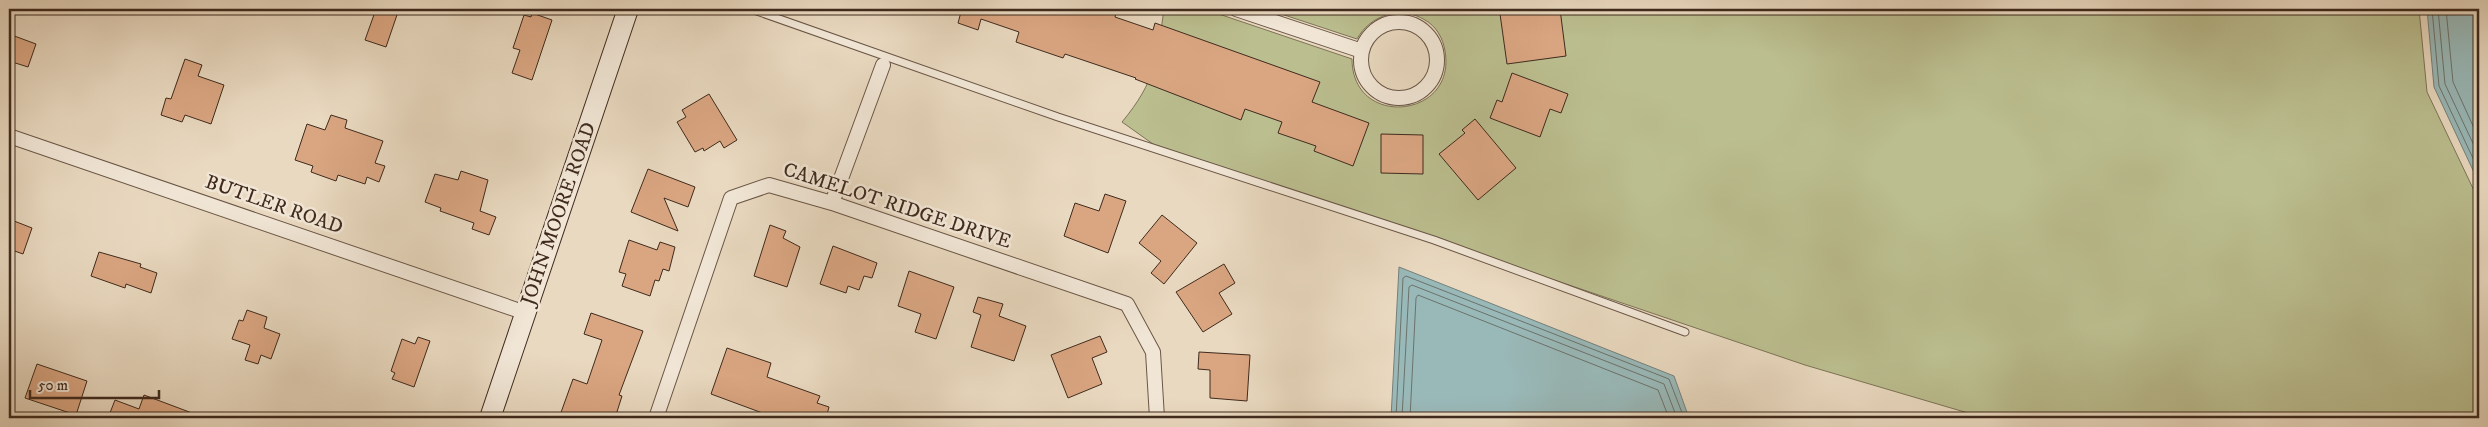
<svg xmlns="http://www.w3.org/2000/svg" width="2488" height="427" viewBox="0 0 2488 427" font-family="'IM FELL DW Pica',serif">
<rect width="100%" height="100%" fill="#e9d9c0"/>
<filter id="stains"><feTurbulence type="fractalNoise" baseFrequency=".004" numOctaves="4"/><feColorMatrix values="0 0 0 0 .2 0 0 0 0 .09 0 0 0 0 .02 0 0 0 .5 -.17"/></filter>
<radialGradient id="worn" r=".72"><stop offset=".6" stop-color="#630" stop-opacity="0"/><stop offset="1" stop-color="#630" stop-opacity=".3"/></radialGradient>
<!-- green -->
<path fill="#bbbe8f" stroke="#7d7456" d="M1164,9H1204L1352,59C1352,129 1457,119 1445,51C1443,38 1436,26 1425,20C1401,5 1370,15 1357,39L1266,9H2419L2427,92L2479,201V418H1985L1805,365L1153,144L1122,122C1156,81 1157,59 1164,9Z"/>
<!-- water -->
<path fill="#99b9b9" stroke="#75807b" d="M2427,9H2479V183L2434,87Z
M1399,267L1674,376L1689,418H1391Z"/>
<g fill="none" stroke-linecap="round" stroke-linejoin="round">
<!-- shore -->
<path stroke="#6c726b" stroke-width="1" d="M2432,9L2439,86L2479,171
M2438,9L2445,84L2479,156
M2446,9L2453,82L2479,139
M1396,418L1403,278L1406,276L1669,379L1684,418
M1402,418L1409,287L1412,285L1664,384L1677,418
M1410,418L1416,298L1418,295L1658,390L1669,418"/>
</g>
<!-- building -->
<path fill="#daa682" stroke="#3f2a1d" d="M376,9H399L386,47L365,40Z
M959,9H1117L1115,17L1153,30L1155,23L1320,82L1312,102L1369,123L1353,166L1314,151L1316,146L1278,133L1282,122L1245,109L1241,120L1135,79L1136,78L1065,54L1063,58L1016,42L1019,32L981,19L978,30L958,23L961,12Z
M1540,9H1560L1566,56L1507,64L1500,14Z
M532,13L552,20L532,80L512,73L520,50L513,48L524,15L531,17Z
M9,34L36,44L28,67L9,61Z
M185,59L202,65L198,76L224,85L211,124L185,115L182,122L161,115L166,98L171,99Z
M1512,73L1568,94L1561,113L1550,109L1540,137L1490,118L1497,100L1502,102Z
M709,94L737,140L724,148L720,141L704,151L703,148L695,152L677,122L686,117L682,110Z
M331,115L347,120L345,128L383,141L375,163L385,166L379,182L367,177L365,184L338,175L336,181L311,172L313,166L295,160L307,124L325,130Z
M1475,119L1516,168L1478,200L1439,154L1465,133L1462,130Z
M1381,134L1423,135V174L1381,173Z
M648,169L695,187L688,207L664,198L678,231L631,212Z
M461,171L488,180L480,211L496,217L489,235L472,229L474,223L440,211L441,208L425,202L435,174L458,180Z
M1105,194L1126,201L1108,253L1064,236L1075,203L1099,211Z
M1162,215L1197,243L1164,284L1151,273L1161,261L1139,243Z
M9,219L32,228L23,254L9,249Z
M770,225L786,231L783,238L800,247L787,287L754,276Z
M629,240L657,250L660,242L675,247L669,271L663,269L659,281L655,280L650,296L622,286L626,274L619,272Z
M833,246L877,263L872,278L864,276L859,290L848,286L846,293L820,284Z
M99,252L141,264L140,267L157,273L151,293L126,284L125,288L91,276Z
M1224,264L1235,283L1219,293L1232,314L1203,332L1176,292Z
M909,271L954,287L936,339L915,332L921,314L898,306Z
M978,297L1003,304L999,316L1026,326L1014,361L971,347L981,315L973,312Z
M247,310L267,317L264,328L280,334L271,359L261,355L258,364L245,360L250,345L232,339L239,320L243,321Z
M591,313L643,331L619,395L622,396L615,418H559L573,379L587,384L602,340L584,334Z
M1100,336L1107,352L1092,358L1102,384L1068,398L1051,355Z
M418,337L430,341L414,387L392,379L395,373L391,371L402,339L415,344Z
M727,348L771,363L767,377L820,396L817,403L829,407L826,418H776L711,394Z
M1199,352L1250,355L1247,401L1210,398V370L1198,369Z
M37,364L87,381L76,415L25,398Z
M144,395L200,416L199,418H108L115,400L139,409Z"/>
<g fill="none" stroke-linecap="round" stroke-linejoin="round">
<defs>
<path id="lane" d="M751,9L1058,117L1434,240L1685,332"/>
<path id="street" d="M1236,9L1362,51
M1361 60a38 38 0 1 1 76 0a38 38 0 1 1-76 0Z
M9,136L526,313
M832,203L883,65
M656,418L731,198L769,185L832,203L1127,304L1153,352L1157,418"/>
<path id="secondary" d="M490,418L628,9"/>
</defs>
<!-- lane casing -->
<use href="#lane" stroke="#6a5646" stroke-width="9"/>
<!-- street casing -->
<use href="#street" stroke="#6a5646" stroke-width="16"/>
<!-- secondary casing -->
<use href="#secondary" stroke="#3f2a1d" stroke-width="22"/>
<!-- lane -->
<use href="#lane" stroke="#f1e6d6" stroke-width="7"/>
<!-- street -->
<use href="#street" stroke="#f1e6d6" stroke-width="14"/>
<!-- secondary -->
<use href="#secondary" stroke="#f1e6d6" stroke-width="20"/>
</g>
<g text-anchor="middle" dominant-baseline="central" stroke-width="5" stroke-linejoin="round" paint-order="stroke">
<!-- street labels -->
<g font-size="20" fill="#3f2a1d" stroke="#f1e6d6">
<text transform="translate(274 205) rotate(19)">BUTLER ROAD</text>
<text transform="translate(897 206) rotate(18)">CAMELOT RIDGE DRIVE</text>
<text transform="translate(559 214) rotate(-71)">JOHN MOORE ROAD</text>
</g>
</g>
<!-- margin -->
<rect width="2488" height="427" fill="none" stroke="#e9d9c0" stroke-width="30"/>
<rect x="10" y="10" width="2468" height="407" fill="none" stroke="#3f2a1d" stroke-width="2.5"/>
<rect x="15" y="15" width="2458" height="397" fill="none" stroke="#3f2a1d"/>
<!-- scale -->
<path d="M30 390v8h129v-8" fill="none" stroke="#3f2a1d" stroke-width="2.5"/>
<text x="38" y="390" font-size="15" fill="#3f2a1d" stroke="#f1e6d6" stroke-width="4" paint-order="stroke">50 m</text>
<rect width="100%" height="100%" filter="url(#stains)"/>
<rect width="100%" height="100%" fill="url(#worn)"/>
</svg>
